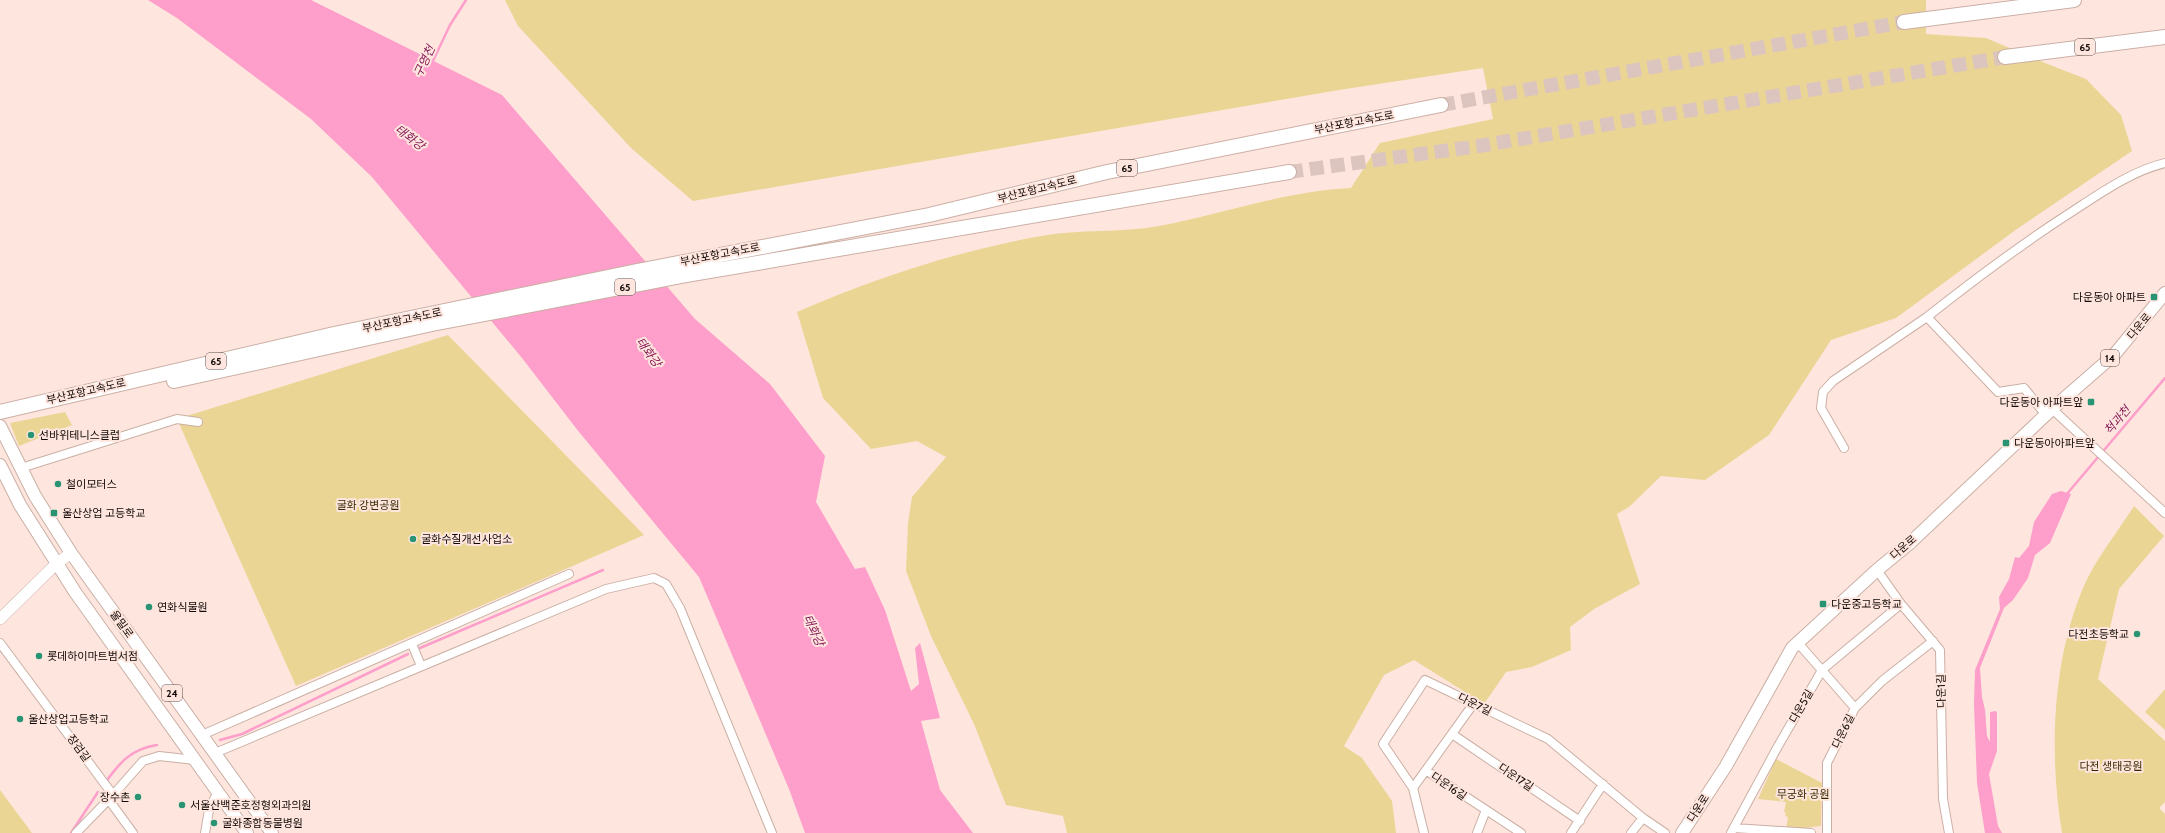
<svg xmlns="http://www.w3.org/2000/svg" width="2165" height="833" viewBox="0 0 2165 833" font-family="Cabin,'Noto Sans KR',sans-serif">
<rect width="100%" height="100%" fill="#fee6de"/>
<!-- green -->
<path fill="#ead595" d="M505,0H1926V34L1986,38L2045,63L2086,79L2121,115L2132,151L2017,229L1896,318L1831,340L1769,435L1705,480L1661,476L1629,507L1617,514L1640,584L1594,609L1570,627L1571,650L1532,667L1506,672L1484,704L1414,660L1384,675L1344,746L1362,758L1392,801L1396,833H1067L1063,816L1006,805L974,724L931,636L906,571L908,523L912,497L946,457L917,441L871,449L823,398L797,312C875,278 957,251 1041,236C1080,229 1120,233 1159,226C1223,214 1285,191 1351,188L1380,143L1493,119L1483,68L1339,90L693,201L631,148L518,26Z
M448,335L644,535L296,686L177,419Z
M65,412L72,425L19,446L10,423Z
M2134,506L2164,536L2119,589L2098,679L2165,741V802L2159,808L2165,814V833H2062C2049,755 2052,662 2083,588C2096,558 2117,533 2134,506Z
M2165,689V730L2145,712Z
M1776,759L1822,783L1821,826L1786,830L1788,817L1785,816L1786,813L1784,812L1786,802L1758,799Z
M0,790L32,833H0Z"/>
<!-- water -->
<path fill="#fd9ecb" d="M148,0H311L502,95L695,319L770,384L825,456L816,502L855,569L865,567L885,610L911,691L919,684L915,648L920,643L940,718L921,721L940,790L973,833H805L789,789L699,577L579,432L522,358L372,177L311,119L177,18Z
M2061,491L2071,494L2050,543L2035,555L2028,578L2013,600L2004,608L1980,668L1982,697L1985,710L1987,736L1990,742V712L1996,711L1997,713V751L1989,774L1998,826L2002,833H1985L1977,783L1974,704L1975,670L2000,609L1999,597L2009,579L2015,557L2019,558L2029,546L2034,522L2052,494Z"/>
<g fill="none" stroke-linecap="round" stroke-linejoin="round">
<!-- stream -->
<path stroke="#fd9ecb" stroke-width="2.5" d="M432,63L450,25L466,0
M2066,495L2165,378
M420,648L603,570
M220,740L242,734L408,654
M105,783C120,762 131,749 157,745
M71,833L98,792"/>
<!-- motorway-tunnel -->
<path stroke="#dbc5be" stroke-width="14" stroke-dasharray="14 7" stroke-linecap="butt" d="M1441,105L1904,22
M1289,172L1479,146L2005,57"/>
<defs>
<path id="minor" d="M1927,317C1975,279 2023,243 2073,211C2102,192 2132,171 2165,163
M2052,409L2165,513
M1844,448L1821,408L1823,392L1833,381L1927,317L1998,392L2024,388L2046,415
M21,468L177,419L198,422
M1877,570L1901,604L1940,650L1943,799L1949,833
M0,643L113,795
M1798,643L1855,708
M412,644L421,666
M1452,734L1580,821
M202,735L569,574
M215,753L606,589L654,578L666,584L680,608L772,833
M1427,771L1521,833
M1413,788L1474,703
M109,800L133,833
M1734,828L1811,833
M76,833L113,795L143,761L159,756L195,760
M205,833L209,810L218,791
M1424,833L1413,788L1383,744L1425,680L1548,739L1643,818L1665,833
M1477,833L1486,810
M1571,833L1603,784
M1631,833L1643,818
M1731,833L1777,748L1822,670L1901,604
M1827,833V763L1855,708L1882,681L1933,641"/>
<path id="secondary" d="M0,619L56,564L71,553"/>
<path id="primary" d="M0,426L35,496L71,553L272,833
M0,465L20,505L75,592L247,833
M1682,833L1726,766L1792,648L1877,570L1911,542L2052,409L2114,355L2165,293"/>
<path id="motorway" d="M1904,22L2074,0
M2005,57L2165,37
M174,381L432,324L687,275L1289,172
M0,412L334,334L637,271L929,215L1107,172L1441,105"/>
</defs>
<!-- minor casing -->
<use href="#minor" stroke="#cbafa5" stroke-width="10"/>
<!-- secondary casing -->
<use href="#secondary" stroke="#cbafa5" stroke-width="12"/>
<!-- primary casing -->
<use href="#primary" stroke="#cbafa5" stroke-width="14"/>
<!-- motorway casing -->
<use href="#motorway" stroke="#cbafa5" stroke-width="16"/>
<!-- minor -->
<use href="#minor" stroke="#fff" stroke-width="8"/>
<!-- secondary -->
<use href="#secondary" stroke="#fff" stroke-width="11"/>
<!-- primary -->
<use href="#primary" stroke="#fff" stroke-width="12"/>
<!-- motorway -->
<use href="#motorway" stroke="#fff" stroke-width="14"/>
</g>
<!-- markers -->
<g fill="#289473" stroke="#fee6de" stroke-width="1.5">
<rect x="2150" y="293" width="8" height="8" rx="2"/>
<rect x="2087" y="398" width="8" height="8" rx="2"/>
<circle cx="31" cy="435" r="4"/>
<rect x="2002" y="439" width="8" height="8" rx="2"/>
<circle cx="58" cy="484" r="4"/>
<rect x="50" y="509" width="8" height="8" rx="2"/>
<circle cx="413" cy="539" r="4"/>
<rect x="1819" y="600" width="8" height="8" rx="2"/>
<circle cx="149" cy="607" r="4"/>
<circle cx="2137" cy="634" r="4"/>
<circle cx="39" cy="656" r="4"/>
<circle cx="20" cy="719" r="4"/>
<circle cx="138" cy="797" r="4"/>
<circle cx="182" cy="805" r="4"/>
<circle cx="214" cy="823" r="4"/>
</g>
<g text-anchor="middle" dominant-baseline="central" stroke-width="4" stroke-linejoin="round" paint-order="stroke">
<!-- shield labels -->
<g fill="#fee6de" stroke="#5a4c48" stroke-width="1">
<rect x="2075" y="39" width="20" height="16" rx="3"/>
<rect x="1117" y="160" width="20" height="16" rx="3"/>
<rect x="615" y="279" width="20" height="16" rx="3"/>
<rect x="2101" y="350" width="18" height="16" rx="3"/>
<rect x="206" y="353" width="20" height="16" rx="3"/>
<rect x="162" y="685" width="20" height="16" rx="3"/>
</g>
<g font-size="10" font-weight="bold" fill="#130a07">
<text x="2085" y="47">65</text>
<text x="1127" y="168">65</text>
<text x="625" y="287">65</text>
<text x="2110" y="358">14</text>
<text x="216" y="361">65</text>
<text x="172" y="693">24</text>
</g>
<!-- street labels -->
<g font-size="11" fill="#130a07" stroke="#fee6de">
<text transform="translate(1354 122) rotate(-11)">부산포항고속도로</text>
<text transform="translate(1037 189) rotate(-14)">부산포항고속도로</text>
<text transform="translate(720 254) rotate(-11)">부산포항고속도로</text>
<text transform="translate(402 320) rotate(-12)">부산포항고속도로</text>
<text transform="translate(2139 326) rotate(-50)">다운로</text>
<text transform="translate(86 391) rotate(-13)">부산포항고속도로</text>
<text transform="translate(1903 547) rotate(-41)">다운로</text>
<text transform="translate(122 624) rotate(54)">울밀로</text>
<text transform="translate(1941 691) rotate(-91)">다운1길</text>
<text transform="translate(1475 704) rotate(26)">다운7길</text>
<text transform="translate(1801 706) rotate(-60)">다운5길</text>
<text transform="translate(1843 731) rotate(-64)">다운6길</text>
<text transform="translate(79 748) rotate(53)">장검길</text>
<text transform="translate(1516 777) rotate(34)">다운17길</text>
<text transform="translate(1449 786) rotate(34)">다운16길</text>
<text transform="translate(1698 808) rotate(-57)">다운로</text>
</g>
<!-- poi labels -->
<g font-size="11" fill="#130a07" stroke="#fee6de" text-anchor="start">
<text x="2146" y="297" text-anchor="end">다운동아 아파트</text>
<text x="2083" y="402" text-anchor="end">다운동아 아파트앞</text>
<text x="39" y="435">선바위테니스클럽</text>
<text x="2014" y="443">다운동아아파트앞</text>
<text x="66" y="484">철이모터스</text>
<text x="62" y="513">울산상업 고등학교</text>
<text x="421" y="539">굴화수질개선사업소</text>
<text x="1831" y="604">다운중고등학교</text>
<text x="157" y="607">연화식물원</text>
<text x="2129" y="634" text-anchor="end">다전초등학교</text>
<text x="47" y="656">롯데하이마트범서점</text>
<text x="28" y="719">울산상업고등학교</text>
<text x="130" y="797" text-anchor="end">장수촌</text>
<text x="190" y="805">서울산백준호정형외과의원</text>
<text x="222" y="823">굴화종합동물병원</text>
</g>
<!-- park labels -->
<g font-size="11" fill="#362900" stroke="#fee6de">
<text x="368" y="505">굴화 강변공원</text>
<text x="2111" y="766">다전 생태공원</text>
<text x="1803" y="794">무궁화 공원</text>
</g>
<!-- water labels -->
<g font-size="12" font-style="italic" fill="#851757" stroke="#fee6de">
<text transform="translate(424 61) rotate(-65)">구영천</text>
<text transform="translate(410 137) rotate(37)">태화강</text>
<text transform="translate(649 352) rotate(54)">태화강</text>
<text transform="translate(2117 420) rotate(-50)">척과천</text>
<text transform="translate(814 630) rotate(65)">태화강</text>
</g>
</g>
</svg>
